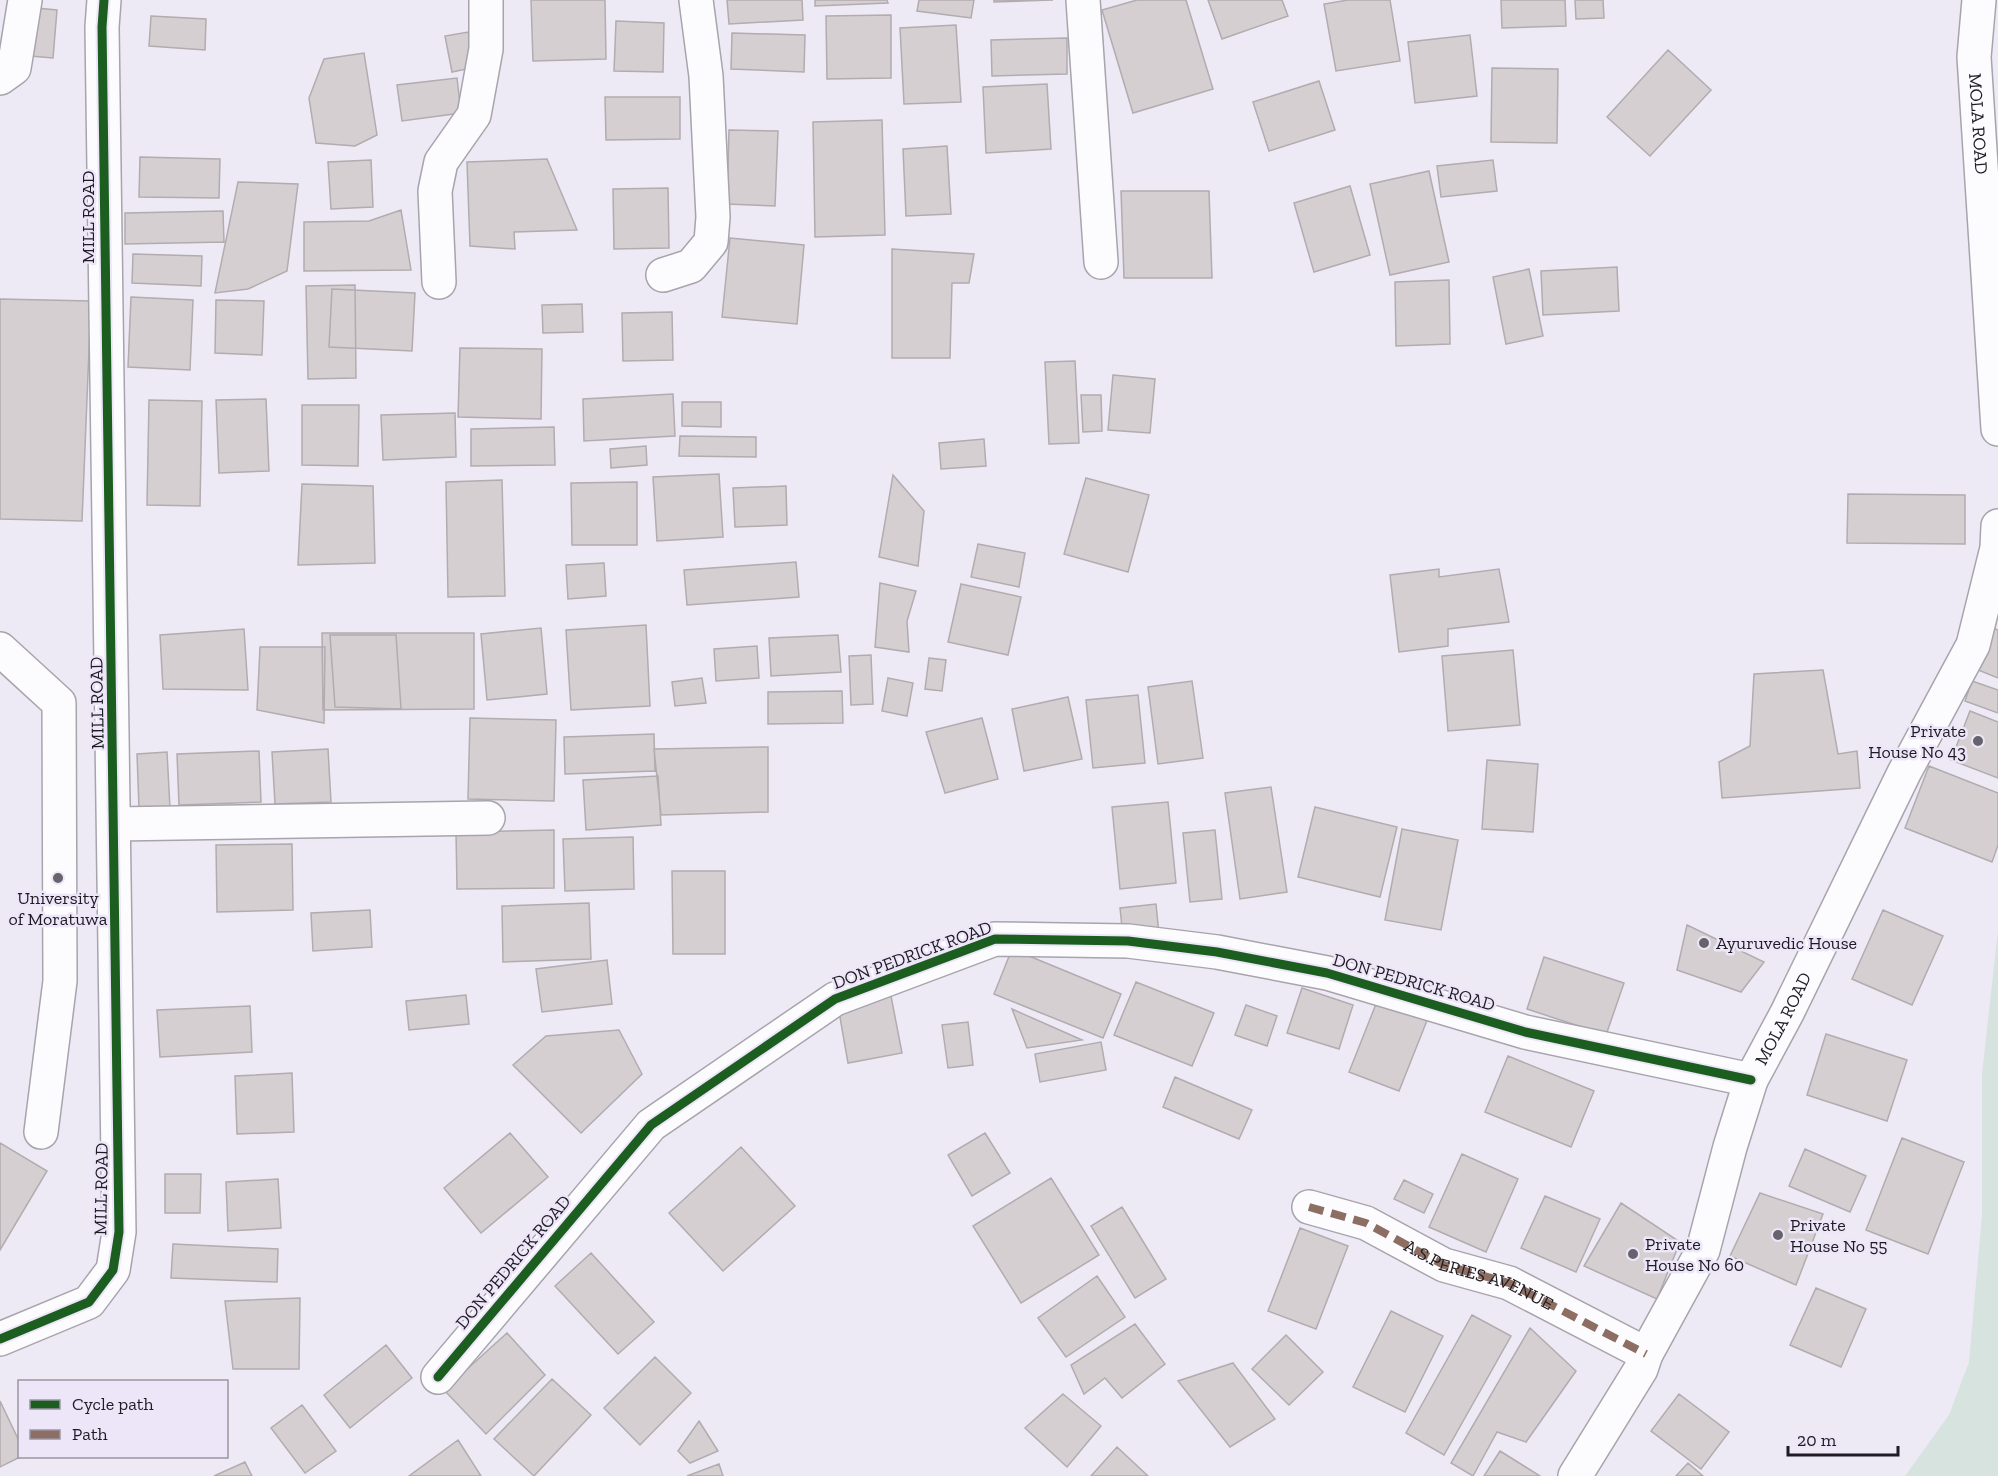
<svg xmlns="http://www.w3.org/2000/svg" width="1998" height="1476" viewBox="0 0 1998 1476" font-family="'Zilla Slab',serif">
<rect width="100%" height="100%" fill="#eeeaf5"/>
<!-- green -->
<path fill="#d6e3de" d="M1998,931V1476H1905L1949,1415L1969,1362L1982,1215V1073Z"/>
<!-- building -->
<path fill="#d5cfd2" stroke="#b2abaf" stroke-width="1.5" d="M531,0H605L606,59L533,61Z
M727,0H802L803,20L729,24Z
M815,0H887L888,3L815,6Z
M919,0H974L971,18L917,11Z
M994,0H1053L994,2Z
M1137,0H1186L1213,89L1133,113L1102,10Z
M1208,0H1282L1288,16L1222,39Z
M1348,0H1390L1400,61L1336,71L1324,4Z
M1501,0H1565L1566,26L1502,28Z
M1575,0H1603L1604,18L1576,19Z
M36,8L57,10L53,58L30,56Z
M891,15V78L827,79L826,16Z
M151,16L206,19L205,50L149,46Z
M616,21L664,23L663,72L614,71Z
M956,25L961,102L904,104L900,28Z
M468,32L476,67L452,72L445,36Z
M732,33L805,35L804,72L731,69Z
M1470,35L1477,96L1415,103L1408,42Z
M1067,38V74L992,76L991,40Z
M1668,50L1711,90L1650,156L1607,117Z
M364,53L377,135L355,146L316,143L309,98L324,59Z
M1492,68L1558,69L1557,143L1491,142Z
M457,78L461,113L402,121L397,85Z
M1319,81L1335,130L1269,151L1253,102Z
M1047,84L1051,149L986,153L983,87Z
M605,97H680V139L606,140Z
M882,120L885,235L815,237L813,122Z
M729,130L778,131L775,206L727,204Z
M947,146L951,214L906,216L903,149Z
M140,157L220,159L219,198L139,197Z
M547,159L577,230L514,232L515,249L470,246L467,162Z
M371,160L373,207L331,209L328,162Z
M1493,160L1497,191L1441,197L1437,166Z
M1429,171L1449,262L1390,275L1370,184Z
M238,182L298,184L287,271L248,289L215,293Z
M1350,186L1370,255L1314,272L1294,203Z
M668,188L669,248L614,249L613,189Z
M1121,191H1209L1212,278H1124Z
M401,210L411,270L304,271V222L369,221Z
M223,211L224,242L125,244V213Z
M730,238L804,245L797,324L722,317Z
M892,249L974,254L969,283H952L950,358H892Z
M133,254L202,256L201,286L132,283Z
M1617,267L1619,311L1543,315L1541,271Z
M1529,269L1543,336L1506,344L1493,277Z
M1449,280L1450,344L1396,346L1395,282Z
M355,285L356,378L308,379L306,286Z
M332,289L415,293L412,351L329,347Z
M131,297L193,300L190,370L128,367Z
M0,299L91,301L82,521L0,519Z
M216,300L264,301L262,355L215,353Z
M582,304L583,332L543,333L542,305Z
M672,312L673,360L623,361L622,313Z
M460,348L542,349L541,419L458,417Z
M1075,361L1079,443L1049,444L1045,362Z
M1113,375L1155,379L1150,433L1108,430Z
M673,394L675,436L584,441L583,399Z
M1081,395H1101L1102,431L1083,432Z
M266,399L269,471L219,473L216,400Z
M149,400L202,401L200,506L147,505Z
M682,402H721V427L682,426Z
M302,405H359L358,466L302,465Z
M455,413L456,457L383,460L381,415Z
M554,427L555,465L471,466V429Z
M680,436L756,437V457L679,456Z
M984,439L986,466L941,469L939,443Z
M646,446L647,465L611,468L610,449Z
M719,474L723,537L657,541L653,477Z
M893,475L924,511L918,566L879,557Z
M1086,478L1149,495L1128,572L1064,554Z
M502,480L505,596L448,597L446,482Z
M637,482V545H572L571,483Z
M302,484L373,486L375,563L298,565Z
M786,486L787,525L735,527L733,488Z
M1848,494L1965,495V544L1847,543Z
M978,544L1025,553L1019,587L971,577Z
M796,562L799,597L687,605L684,570Z
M604,563L606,596L568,599L566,565Z
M1439,569V577L1499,569L1509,622L1448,629V646L1399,652L1390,575Z
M880,583L916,591L907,621L909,652L875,647Z
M961,584L1021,597L1008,655L948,642Z
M646,625L650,706L571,710L566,630Z
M1988,626L1998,630V678L1971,667Z
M541,628L547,694L487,700L481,634Z
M244,629L248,690L163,689L160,635Z
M322,633H474V709L323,710Z
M330,635H396L401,709L335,707Z
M838,635L841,672L771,676L769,638Z
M757,646L759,678L716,681L714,649Z
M260,647H325L324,723L257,710Z
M1513,650L1520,725L1448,731L1442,656Z
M871,655L873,704L851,705L849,656Z
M929,658L946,660L942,691L925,689Z
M1823,670L1838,754L1857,751L1860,788L1722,798L1719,762L1750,746L1754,674Z
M702,678L706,703L675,706L672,682Z
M888,678L913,683L907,716L882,711Z
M1192,681L1203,758L1158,764L1148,687Z
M1972,681L1998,690V713L1965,701Z
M842,691L843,723L768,724V692Z
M1138,695L1145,763L1093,768L1086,700Z
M1068,697L1082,759L1024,771L1012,709Z
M1970,711L1998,722V778L1951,760Z
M470,718L556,720L554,801L468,799Z
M982,718L998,779L945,793L926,732Z
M654,734L655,771L565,774L564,737Z
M768,747V812L661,815L654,749Z
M328,749L331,802L275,804L272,752Z
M259,751L261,802L179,805L177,754Z
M167,752L170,808H139L137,754Z
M1487,760L1538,764L1533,832L1482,829Z
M1929,766L1998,793V845L1992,862L1905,828Z
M658,776L661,825L586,830L583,780Z
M1271,787L1287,892L1240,899L1225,793Z
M1168,802L1176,883L1120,889L1112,807Z
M1315,807L1397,827L1380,897L1298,877Z
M1402,829L1458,840L1441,930L1385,920Z
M554,830V888L457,889L456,832Z
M1215,830L1222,899L1190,902L1183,833Z
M633,837L634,889L565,891L563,839Z
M292,844L293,910L217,912L216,845Z
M672,871H725V954H673Z
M589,903L591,959L503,962L502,906Z
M1156,904L1159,934L1123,937L1120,908Z
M370,910L372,947L313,951L311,913Z
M1883,910L1943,936L1912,1005L1852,979Z
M1687,925L1764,962L1741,992L1677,970Z
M1012,949L1121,994L1103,1038L994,994Z
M1544,957L1624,983L1606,1035L1527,1009Z
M607,960L612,1004L542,1012L536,969Z
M1136,982L1214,1013L1192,1066L1114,1035Z
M1302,988L1353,1005L1339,1049L1287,1033Z
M466,995L469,1024L409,1030L406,1001Z
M891,996L902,1053L848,1063L838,1006Z
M1378,999L1428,1018L1399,1091L1349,1072Z
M1246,1005L1277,1016L1267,1046L1235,1035Z
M250,1006L252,1052L160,1057L157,1010Z
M1012,1009L1082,1040L1027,1048Z
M968,1022L973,1065L948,1068L942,1025Z
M619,1030L642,1074L581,1133L513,1065L546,1036Z
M1826,1034L1907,1060L1887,1121L1807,1095Z
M1101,1042L1106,1070L1040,1082L1035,1054Z
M1508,1056L1594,1091L1571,1147L1485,1112Z
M292,1073L294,1132L237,1134L235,1076Z
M1175,1077L1252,1110L1239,1139L1163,1107Z
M510,1133L548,1177L481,1233L444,1188Z
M985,1133L1010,1173L972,1196L948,1155Z
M1902,1138L1964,1162L1928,1254L1866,1230Z
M0,1143L47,1171L0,1250Z
M741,1147L795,1206L723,1271L669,1213Z
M1805,1149L1866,1176L1850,1212L1789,1186Z
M1462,1154L1518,1179L1486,1252L1429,1227Z
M165,1174H201L200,1213H165Z
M1051,1178L1099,1255L1021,1303L973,1226Z
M278,1179L281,1228L228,1231L226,1182Z
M1404,1180L1433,1194L1424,1213L1394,1199Z
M1760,1193L1823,1214L1796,1285L1730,1256Z
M1545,1196L1600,1219L1576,1272L1521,1248Z
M1621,1203L1680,1242L1657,1299L1584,1266Z
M1122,1207L1166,1279L1135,1298L1091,1226Z
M1300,1228L1348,1246L1316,1329L1268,1311Z
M173,1244L278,1249L277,1282L171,1278Z
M591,1253L654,1322L618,1354L555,1286Z
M1097,1276L1125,1317L1066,1357L1038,1318Z
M1816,1288L1866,1309L1841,1367L1790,1345Z
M300,1298L299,1369H233L225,1301Z
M1391,1311L1443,1336L1405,1412L1353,1387Z
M1472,1315L1511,1336L1444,1455L1406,1433Z
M1135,1324L1165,1364L1122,1398L1105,1378L1084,1394L1071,1365Z
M1530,1328L1576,1371L1526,1442L1497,1432L1473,1476L1451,1463Z
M507,1333L545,1375L486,1434L444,1390Z
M1286,1335L1323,1372L1289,1405L1252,1369Z
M386,1345L412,1378L350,1428L324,1395Z
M655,1357L691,1393L640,1445L604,1408Z
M1233,1363L1275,1419L1230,1447L1178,1381Z
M552,1379L591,1415L534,1476L494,1439Z
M1063,1394L1101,1426L1067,1467L1025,1428Z
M1679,1394L1729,1432L1701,1469L1651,1431Z
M0,1401L20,1443L22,1456L0,1467Z
M302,1405L336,1451L305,1473L271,1428Z
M699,1421L718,1451L690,1463L678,1451Z
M458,1440L481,1476H409Z
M1117,1447L1148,1476H1091Z
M1500,1451L1540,1476H1484Z
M245,1462L252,1476H214Z
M1688,1463L1703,1476H1676Z
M719,1464L723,1476H687Z"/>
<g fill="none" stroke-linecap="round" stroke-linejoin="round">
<defs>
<g id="minor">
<path d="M1083,0L1101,262"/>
<path id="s1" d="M1979,0L1974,57L1998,429"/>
<path d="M0,78L14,68L25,0"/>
<path d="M663,275L691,266L711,242L713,217L706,76L696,0"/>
<path d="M439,282L435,191L441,162L474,115L486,49V0"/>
<path d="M0,649L59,703L60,981L41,1132"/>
<path d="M115,824L488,818"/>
<path id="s2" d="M1309,1207L1366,1223L1444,1265L1509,1283L1646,1354"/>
<path d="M0,1339L89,1302L113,1270L119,1232L102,27L104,0"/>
<path d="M438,1377L651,1125L835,999L995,939L1128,941L1217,952L1327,973L1525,1032L1751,1080"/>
<path id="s3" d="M1575,1476L1641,1369L1646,1354L1703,1250L1730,1147L1751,1080L1787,1013L1904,773L1973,645L1997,548L1998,526"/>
</g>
</defs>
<!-- minor casing -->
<use href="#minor" stroke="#a7a4ac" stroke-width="36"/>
<!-- minor -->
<use href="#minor" stroke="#fcfcfe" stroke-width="33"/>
<!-- quiet -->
<path stroke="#8d6e63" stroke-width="8" stroke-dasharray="15 8" stroke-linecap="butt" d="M1309,1207L1366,1223L1444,1265L1509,1283L1646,1354"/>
<defs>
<path id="cycleway" d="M0,1339L89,1302L113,1270L119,1232L102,27L104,0
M438,1377L651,1125L835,999L995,939L1128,941L1217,952L1327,973L1525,1032L1751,1080"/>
</defs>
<!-- cycleway casing -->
<use href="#cycleway" stroke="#ede6f9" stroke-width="13"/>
<!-- cycleway -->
<use href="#cycleway" stroke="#1b5e20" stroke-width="9"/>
</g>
<!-- markers -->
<g fill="#67636c" stroke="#ede6f9" stroke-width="2">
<circle cx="1978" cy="741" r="6"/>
<circle cx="58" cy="878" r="6"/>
<circle cx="1704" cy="943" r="6"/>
<circle cx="1778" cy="1235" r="6"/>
<circle cx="1633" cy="1254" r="6"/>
</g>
<g text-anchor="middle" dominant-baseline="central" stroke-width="5" stroke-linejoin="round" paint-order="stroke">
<!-- street labels -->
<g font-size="18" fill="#1e1b22" stroke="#ede6f9">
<text stroke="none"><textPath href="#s1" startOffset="124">MOLA ROAD</textPath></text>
<text transform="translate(88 217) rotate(-90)">MILL ROAD</text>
<text transform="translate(97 703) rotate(-91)">MILL ROAD</text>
<text transform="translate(912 955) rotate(-20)">DON PEDRICK ROAD</text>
<text transform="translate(1414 982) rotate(16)">DON PEDRICK ROAD</text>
<text stroke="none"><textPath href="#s3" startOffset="506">MOLA ROAD</textPath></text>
<text transform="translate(101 1189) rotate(-89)">MILL ROAD</text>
<text transform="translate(513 1262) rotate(-50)">DON PEDRICK ROAD</text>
<text stroke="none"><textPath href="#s2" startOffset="184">A.S.PERIES AVENUE</textPath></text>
</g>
<!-- poi labels -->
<g font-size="18" fill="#1e1b22" stroke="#ede6f9" text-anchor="start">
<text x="1966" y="731" text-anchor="end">Private<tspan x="1966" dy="21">House No 43</tspan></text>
<text x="58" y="898" text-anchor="middle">University<tspan x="58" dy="21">of Moratuwa</tspan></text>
<text x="1716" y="943">Ayuruvedic House</text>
<text x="1790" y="1225">Private<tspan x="1790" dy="21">House No 55</tspan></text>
<text x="1645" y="1244">Private<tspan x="1645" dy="21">House No 60</tspan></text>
</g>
</g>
<!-- legend -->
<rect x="18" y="1380" width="210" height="78" fill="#ede6f9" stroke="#9a95a3" stroke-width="1.5"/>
<rect x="30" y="1400" width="30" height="9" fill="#1b5e20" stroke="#9a95a3" stroke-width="1.5"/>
<text x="72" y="1410" font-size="18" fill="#1e1b22">Cycle path</text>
<rect x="30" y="1430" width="30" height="9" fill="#8d6e63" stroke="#9a95a3" stroke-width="1.5"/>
<text x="72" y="1440" font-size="18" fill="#1e1b22">Path</text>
<!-- scale -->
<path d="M1788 1446v9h110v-9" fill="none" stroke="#1e1b22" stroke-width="3"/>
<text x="1797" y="1446" font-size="18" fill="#1e1b22" stroke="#ede6f9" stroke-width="4.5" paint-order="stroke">20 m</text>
</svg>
